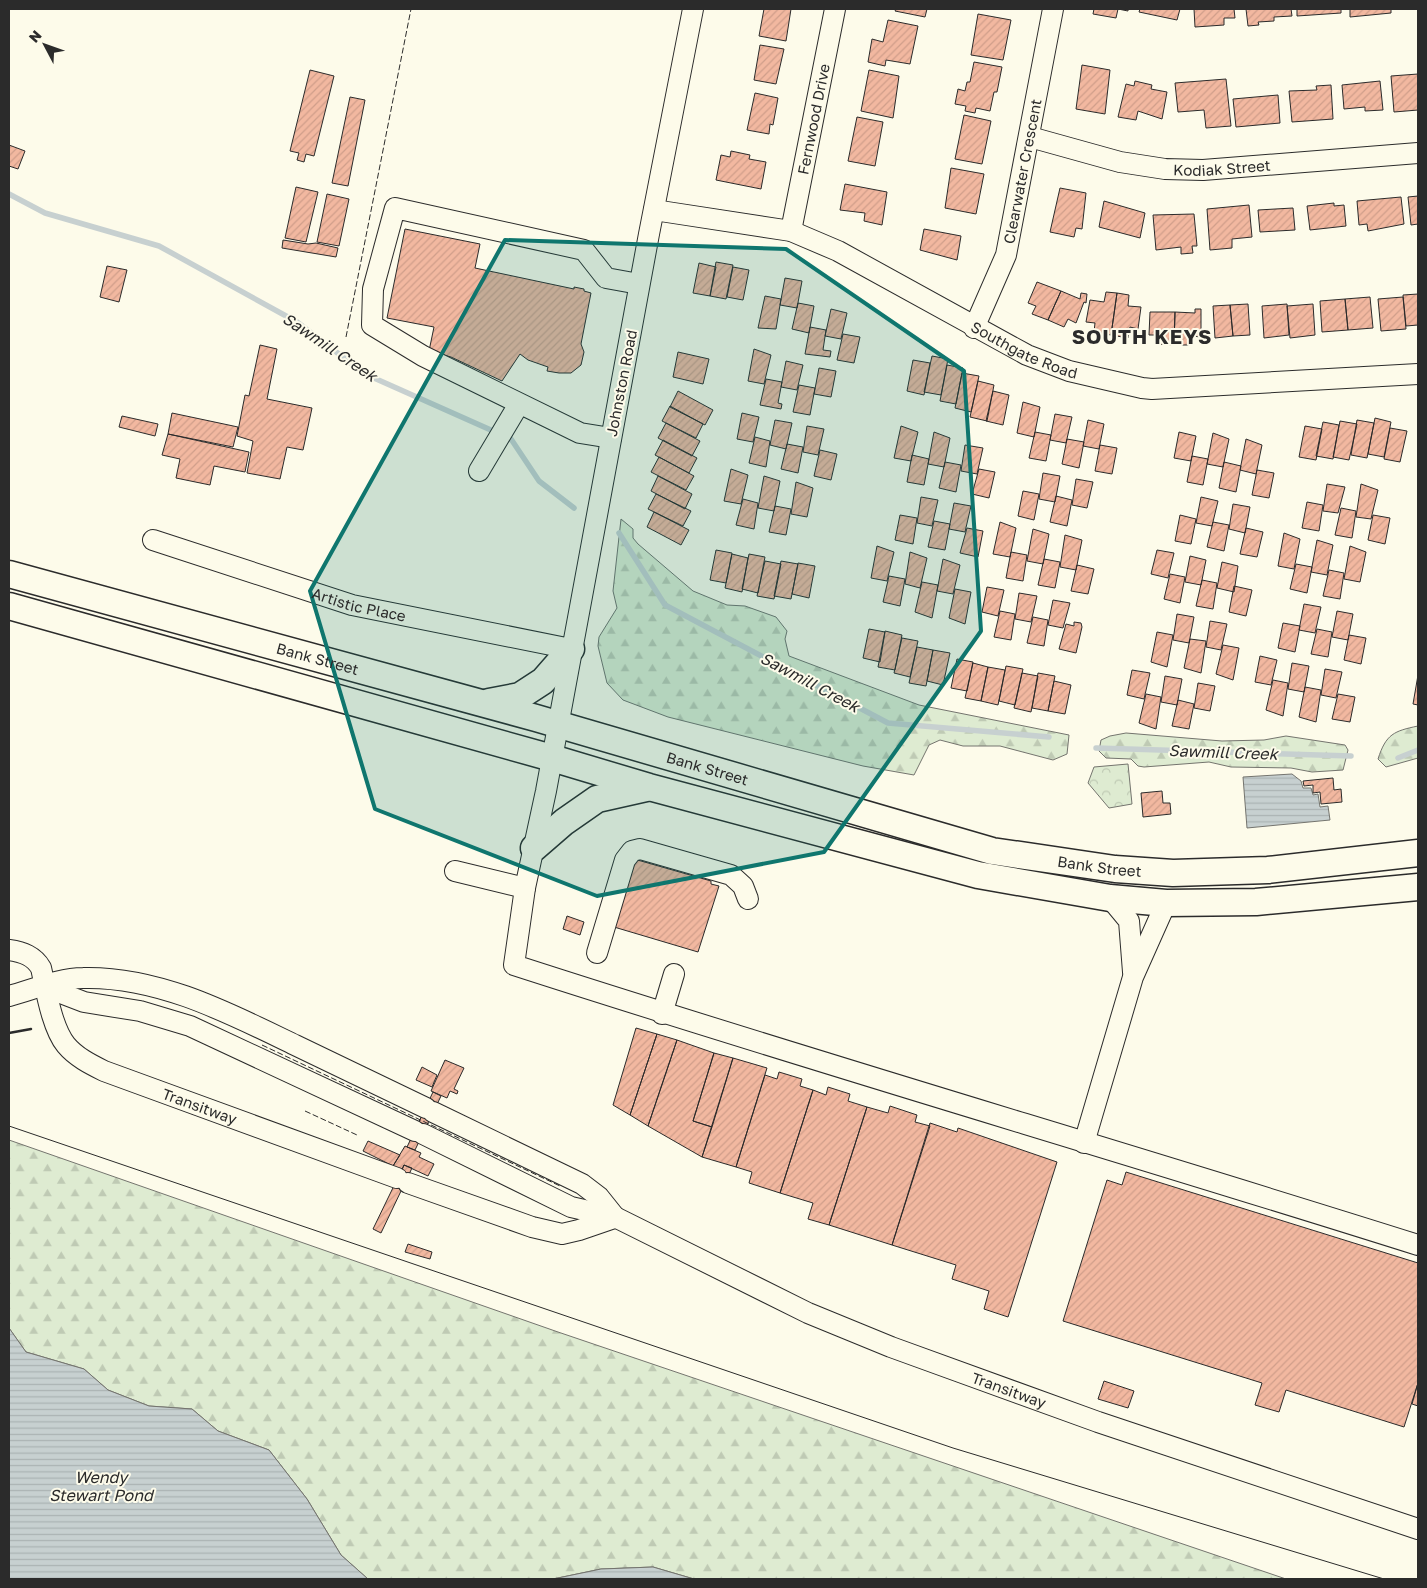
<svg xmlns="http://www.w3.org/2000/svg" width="1427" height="1588" viewBox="0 0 1427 1588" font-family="'Golos Text',sans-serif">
<defs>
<pattern id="forest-firs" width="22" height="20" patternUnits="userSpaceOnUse" patternTransform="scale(1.25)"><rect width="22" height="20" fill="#deebd1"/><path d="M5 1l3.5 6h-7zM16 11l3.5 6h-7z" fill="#bfcab4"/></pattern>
<pattern id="park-crowns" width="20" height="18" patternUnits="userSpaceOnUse" patternTransform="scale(1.25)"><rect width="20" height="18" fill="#deebd1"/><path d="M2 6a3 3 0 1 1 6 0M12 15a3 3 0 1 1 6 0" fill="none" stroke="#bfcab4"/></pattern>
<pattern id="water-rules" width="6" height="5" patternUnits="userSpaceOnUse" patternTransform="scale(1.25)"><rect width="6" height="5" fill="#c7d0d0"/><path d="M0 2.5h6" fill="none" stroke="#abb3b3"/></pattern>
<pattern id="building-hatch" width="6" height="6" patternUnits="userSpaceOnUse" patternTransform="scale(1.25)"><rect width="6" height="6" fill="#f2b8a0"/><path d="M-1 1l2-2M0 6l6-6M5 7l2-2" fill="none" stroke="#d09e8a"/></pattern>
</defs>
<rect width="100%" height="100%" fill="#fdfbea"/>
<!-- forest -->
<path fill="url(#forest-firs)" stroke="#74746e" d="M621,519L633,529V538L638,544L693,591L727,605L745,606L776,617L787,631L785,639L789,656L919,705L1069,735L1067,754L1053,760L1000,746H963L940,740L929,745L914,775L863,766L668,717L623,700L607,683L598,646L599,637L617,608L613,591Z
M1418,726V758L1386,767L1378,759C1386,734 1394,731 1418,726Z
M1126,733L1222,741L1264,740L1286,736L1345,745L1348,750L1343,770L1312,772L1291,768L1231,767L1209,762L1144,767L1138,766L1131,759L1106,758L1099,751L1101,740L1110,736Z
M9,1140L558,1332L1286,1579H694L653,1567L601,1569L553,1579H368L341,1555L307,1499L269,1450L218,1431L192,1409L149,1406L108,1390L84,1369L26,1352L9,1328Z"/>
<!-- park -->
<path fill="url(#park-crowns)" stroke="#74746e" d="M1128,764L1132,804L1109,808L1088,783L1094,767Z"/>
<!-- water -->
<path fill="url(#water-rules)" stroke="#74746e" d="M1292,774L1301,781L1303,788H1311L1313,795L1318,794L1320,807L1328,806L1330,820L1247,828L1243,777Z
M9,1328L26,1352L84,1369L108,1390L149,1406L192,1409L218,1431L269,1450L307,1499L341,1555L368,1579H9Z
M653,1567L694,1579H553L601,1569Z"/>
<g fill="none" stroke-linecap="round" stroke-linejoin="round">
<!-- stream -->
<path stroke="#c7d0d0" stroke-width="5.5" d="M9,194L45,213L159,246L297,322L365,374L511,439L539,481L574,508
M619,533L665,605L888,723L1049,737
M1096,748L1351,756
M1398,758L1418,750"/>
</g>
<!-- building -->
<path fill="url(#building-hatch)" stroke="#2b2b2b" d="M764,9H791L786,41L759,36Z
M896,9H927L925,17L895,11Z
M1094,9H1128V11L1118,9L1116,18L1093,14Z
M1140,9H1180L1177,20L1139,12Z
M1194,9H1234L1235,18H1224V25L1195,27Z
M1246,9H1291L1292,16L1274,17V21L1258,22L1259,25L1248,26Z
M1297,9H1341V13L1297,16Z
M1350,9H1391V13L1350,17Z
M978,14L1011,20L1003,60L971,55Z
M888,20L918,26L910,64L886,60L885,66L868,62L872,39L883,42Z
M760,45L784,49L776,84L754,80Z
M974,62L1002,67L997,92H994L990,111L976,108L975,113L965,111L966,106L955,104L958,89L965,91L967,82H970Z
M1082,65L1110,70L1105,114L1076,109Z
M310,70L334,76L314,156L306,154L304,162L297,160L299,153L290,151Z
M869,70L899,76L893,118L861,111Z
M1418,74V110L1394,112L1391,76Z
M1226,79L1231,126L1206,128L1204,110L1178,112L1175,83Z
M1135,81L1152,85L1151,89L1167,92L1162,119L1138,111L1136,120L1118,117L1126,84L1134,86Z
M1380,81L1383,110L1365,111V107L1344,109L1342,85Z
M1331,85L1333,119L1292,122L1289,91L1317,90L1316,86Z
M755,93L778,98L773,125L770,124L769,134L747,130Z
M1278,95L1280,123L1236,127L1233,99Z
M350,97L365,100L348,186L332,183Z
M964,115L991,121L982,164L955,159Z
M857,117L883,122L875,166L848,161Z
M9,145L25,151L18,169L9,166Z
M731,151L750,155L749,159L766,162L761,189L716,180L721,155L730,157Z
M951,168L984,174L976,214L945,208Z
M845,184L887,192L882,225L864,221L865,213L840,210Z
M296,187L318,192L306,242L285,238Z
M1060,188L1086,193L1082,229L1076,228L1074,237L1050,232Z
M327,194L349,199L339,246L317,242Z
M1418,196V224L1411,225L1408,197Z
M1401,197L1404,224L1368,231L1367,224L1359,225L1357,201Z
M1104,201L1145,213L1140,238L1099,227Z
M1334,203V206L1344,205L1346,226L1310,230L1307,206Z
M1249,205L1252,237L1232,239V248L1210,250L1207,209Z
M1293,208L1295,230L1260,232L1258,210Z
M1194,214L1197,246H1192L1193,253L1181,254V247L1156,250L1153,215Z
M405,229L480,244L475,268L574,289V287L584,289V291L591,293L581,344L584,352L581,365L571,373H559L547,371L548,367L528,360L520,354L502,381L451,357L429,351L434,327L387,318Z
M924,229L961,236L957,260L920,250Z
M283,240L308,244L316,243L338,248L336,257L282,248Z
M716,262L733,265L726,299L710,296Z
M699,263L716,267L710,296L693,293Z
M107,266L127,270L119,302L100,297Z
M733,267L749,270L743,300L727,297Z
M785,278L802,281L797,308L780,305Z
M1037,282L1061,291L1048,320L1032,314L1036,306L1028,303Z
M1061,291L1080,299L1081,293L1087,294L1086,303L1084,302L1076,323L1068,319L1064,327L1048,320Z
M1106,292L1117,293L1111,335L1094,332L1095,323L1086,322L1090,300L1104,302Z
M1117,293L1129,295L1128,306L1141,307L1138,329L1130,327L1128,338L1111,335Z
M1418,294V325L1406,326L1403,295Z
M765,296L781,299L776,329L758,328Z
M1370,297L1373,328L1348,330L1345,299Z
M1403,297L1406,329L1381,331L1378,299Z
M1345,299L1348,330L1322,332L1320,301Z
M798,303L814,306L809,333L792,329Z
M1248,304L1250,335L1233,336L1230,305Z
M1287,304L1289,335L1264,338L1262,306Z
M1313,304L1315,335L1290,338L1287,306Z
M1230,305L1233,336L1215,338L1213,306Z
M831,309L847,313L841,339L825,336Z
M1195,309H1201V337L1192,336V345H1174L1175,312L1195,313Z
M1150,312H1175L1174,345L1157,344L1158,335H1149Z
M810,327L826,330L823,350L831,351L830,357L805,354Z
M843,334L860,337L854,363L837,360Z
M260,345L277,349L267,399L312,408L303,450L287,447L280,479L247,473L253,441L237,436L245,395L249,396Z
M754,349L771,355L764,384L748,381Z
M678,352L709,359L703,384L673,377Z
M932,356L948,359L941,395L924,392Z
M913,360L930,363L924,395L907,391Z
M786,361L803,365L797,390L781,387Z
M947,365L963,368L956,404L940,401Z
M819,368L836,371L831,397L814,394Z
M962,373L979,376L971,412L955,408Z
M766,379L782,382L778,403L782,404L781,409L760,405Z
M978,381L994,385L987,421L970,417Z
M799,385L815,388L810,415L793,412Z
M678,391L713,410L705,425L670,407Z
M993,391L1009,395L1003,425L986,421Z
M1023,402L1040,407L1034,437L1017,433Z
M670,406L703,424L696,438L662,421Z
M172,413L238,427L233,447L168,434Z
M742,413L759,417L753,442L737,439Z
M1055,414L1072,417L1066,443L1050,440Z
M122,416L158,424L155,436L119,427Z
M1375,418L1391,422L1384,457L1368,454Z
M775,420L792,423L786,449L770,445Z
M1088,420L1104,424L1099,449L1083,446Z
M1357,420L1374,423L1367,458L1351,455Z
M1340,421L1357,424L1349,460L1333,457Z
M1323,422L1339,425L1333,459L1316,456Z
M666,423L700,441L692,456L658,438Z
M807,426L824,429L818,455L803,452Z
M901,426L918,432L911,461L894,458Z
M1305,426L1322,429L1316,460L1299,457Z
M1390,428L1407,431L1400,462L1384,459Z
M934,432L950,438L944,467L928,464Z
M1035,432L1051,435L1046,461L1029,458Z
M1179,432L1196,436L1191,461L1174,458Z
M1213,433L1229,439L1223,467L1207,464Z
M168,434L249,452L245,472L214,466L210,485L176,478L180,459L162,455Z
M755,437L770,441L766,467L749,463Z
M1067,439L1084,442L1079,468L1062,464Z
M1246,439L1262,445L1256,474L1240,470Z
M663,440L697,458L689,473L655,455Z
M787,444L803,447L798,473L781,469Z
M965,445L983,448L977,474L961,471Z
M1100,445L1117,448L1112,474L1095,471Z
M820,450L837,454L831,480L814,476Z
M912,455L929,459L924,485L907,482Z
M1192,456L1208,459L1203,485L1187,482Z
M659,457L694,476L686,490L651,472Z
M945,462L961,465L956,492L939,488Z
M1224,462L1241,466L1236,492L1219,488Z
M731,469L748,475L741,504L724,501Z
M979,469L995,472L989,498L972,494Z
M1257,470L1274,473L1269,498L1252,495Z
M1043,473L1060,476L1055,502L1039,499Z
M658,476L692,494L685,509L651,491Z
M764,476L780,481L774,511L758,508Z
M1076,479L1093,482L1087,508L1072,505Z
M796,482L813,488L807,517L791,514Z
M1327,484L1345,487L1338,513L1323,511Z
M1361,484L1378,490L1371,519L1356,517Z
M1023,491L1039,494L1034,520L1018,516Z
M656,494L691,511L683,526L648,509Z
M1056,496L1072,500L1067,526L1050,522Z
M921,497L938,500L932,526L917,523Z
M1201,497L1218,501L1212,526L1196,523Z
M743,499L758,503L754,529L736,525Z
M1307,502L1323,505L1319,531L1302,528Z
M954,503L971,506L965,532L949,529Z
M1233,504L1250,507L1245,533L1229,529Z
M775,506L791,509L786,535L769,532Z
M1341,508L1356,511L1352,538L1335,535Z
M654,512L689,530L681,545L647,527Z
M900,515L917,518L913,544L895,540Z
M1180,515L1196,519L1191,544L1175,541Z
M1373,515L1390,518L1385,544L1368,540Z
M934,521L950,524L945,550L928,547Z
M1000,522L1016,528L1010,557L993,554Z
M1213,522L1229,525L1224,551L1207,547Z
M967,528L983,531L978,557L960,553Z
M1246,528L1263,532L1257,557L1240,554Z
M1033,529L1049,534L1043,564L1027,561Z
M1284,533L1300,539L1294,569L1278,566Z
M1065,535L1082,540L1076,570L1060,567Z
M1317,540L1333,545L1327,575L1311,572Z
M877,546L894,552L887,581L871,578Z
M1350,546L1366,552L1360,582L1344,579Z
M716,550L732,553L726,583L710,580Z
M1157,550L1174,553L1168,578L1151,574Z
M910,552L927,558L920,588L905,584Z
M1011,552L1027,555L1023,581L1006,578Z
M732,554L748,558L742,592L725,588Z
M749,554L765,557L758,593L742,589Z
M1190,556L1206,560L1201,585L1185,582Z
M943,559L960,565L953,594L937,591Z
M1044,559L1060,562L1055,588L1038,585Z
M765,561L781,564L774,599L757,596Z
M781,561L798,564L791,599L774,596Z
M1222,562L1238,566L1234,592L1217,588Z
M798,563L815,566L809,598L792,594Z
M1296,564L1312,567L1307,593L1290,589Z
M1077,565L1094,569L1088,594L1071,591Z
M1329,570L1344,573L1340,599L1323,596Z
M1170,574L1185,577L1180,603L1164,599Z
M889,576L905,579L900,606L883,602Z
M1202,580L1217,583L1213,609L1196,606Z
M922,582L938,585L932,618L915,612Z
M1234,586L1252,590L1246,616L1229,612Z
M987,587L1004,590L998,616L982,612Z
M955,589L971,592L965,624L949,618Z
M1019,593L1037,596L1031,622L1015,619Z
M1053,600L1070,603L1063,628L1048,625Z
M1304,604L1321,607L1315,633L1299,630Z
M1000,611L1015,614L1011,640L994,637Z
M1337,611L1353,614L1348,640L1332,637Z
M1177,614L1194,617L1189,643L1173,640Z
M1033,617L1048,620L1044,646L1027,643Z
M1210,621L1227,624L1221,650L1206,647Z
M1074,622L1081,623L1082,627L1076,653L1059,649L1066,624L1074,626Z
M1283,623L1300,626L1295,652L1278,648Z
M869,629L885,632L880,662L863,658Z
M1317,629L1332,632L1328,657L1311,654Z
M885,631L902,635L895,670L878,667Z
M1157,632L1173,635L1167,667L1151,662Z
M1349,635L1366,638L1361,664L1344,660Z
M902,638L918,641L910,677L894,673Z
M1190,639L1206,641L1201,673L1184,668Z
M1223,645L1239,648L1233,680L1216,674Z
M917,647L933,650L926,686L909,683Z
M933,650L950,653L943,685L927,681Z
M1260,656L1277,660L1271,685L1255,682Z
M957,659L973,662L967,691L951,688Z
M973,663L988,667L981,701L965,698Z
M1292,663L1309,666L1304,692L1288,689Z
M1006,666L1023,669L1015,705L999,701Z
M988,667L1005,670L998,705L981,701Z
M1325,669L1342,672L1336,698L1321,695Z
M1132,670L1150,673L1144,699L1127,695Z
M1022,673L1038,676L1031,712L1014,708Z
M1038,673L1055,676L1048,711L1032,708Z
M1418,675V705L1413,704Z
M1165,676L1182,679L1177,705L1161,702Z
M1273,680L1288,683L1283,716L1266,710Z
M1054,681L1071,685L1065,714L1048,711Z
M1198,683L1215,686L1210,711L1194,708Z
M1305,687L1321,690L1316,722L1299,717Z
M1146,694L1161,697L1156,729L1139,723Z
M1338,694L1355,697L1350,722L1332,719Z
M1178,700L1194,704L1189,729L1172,726Z
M1333,778L1334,790L1341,789L1342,802L1321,804L1320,792L1313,793V785L1304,786L1303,781Z
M1162,791L1163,803H1170L1171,814L1143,817L1141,793Z
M634,859L711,881V884L719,886L698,952L614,927Z
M567,916L584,922L580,935L563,929Z
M636,1028L657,1034L630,1115L613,1105Z
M657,1034L677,1040L648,1126L630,1115Z
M677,1040L714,1053L693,1121L712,1127L702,1157L648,1126Z
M714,1053L733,1058L712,1127L693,1121Z
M733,1058L767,1068L736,1167L702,1157Z
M445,1060L464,1068L454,1089L458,1091L457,1094L450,1091L447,1098L431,1091Z
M422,1067L437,1075L432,1087L416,1080Z
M779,1072L802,1079L800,1086L813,1090L780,1193L749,1183L752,1172L736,1167L765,1075L777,1079Z
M828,1087L850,1094L848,1101L867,1107L829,1225L808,1219L813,1203L780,1193L813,1090L826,1095Z
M433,1092L441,1096L415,1150L407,1147Z
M890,1106L917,1115L915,1122L930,1126L892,1245L829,1225L867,1107L888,1113Z
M930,1123L957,1132L958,1128L1057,1162L1008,1317L984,1309L989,1291L952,1279L956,1265L892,1245Z
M368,1141L400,1155L393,1166L363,1151Z
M405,1146L421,1153L419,1157L434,1164L428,1176L404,1165L402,1170L393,1166Z
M404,1165L412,1168L381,1233L373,1229Z
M1126,1172L1418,1263V1383L1404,1427L1286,1390L1279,1412L1255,1405L1262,1383L1063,1321L1107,1180L1122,1185Z
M408,1244L432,1252L430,1259L405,1252Z
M1104,1381L1134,1391L1128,1408L1098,1399Z
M1418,1383V1406L1412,1404Z"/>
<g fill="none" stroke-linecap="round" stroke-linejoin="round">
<defs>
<g id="minor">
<path d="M693,9L649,234L546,791L525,888L514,965C814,1062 1117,1150 1418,1245"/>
<path id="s1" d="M1030,137L1120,162L1165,169L1203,170L1418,153"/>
<path id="s2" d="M654,210L791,231L838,251L1027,355L1069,371L1142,388L1152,389L1418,374"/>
<path id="s3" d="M791,231L835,9"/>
<path id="s4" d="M974,328L1006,255L1053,9"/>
<path d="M611,438L580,433L423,356L372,325L373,289L395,208L584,250L606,278L639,284"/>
<path d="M479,471L519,404"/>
<path id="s5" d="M153,540L352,605L571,649"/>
<path d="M455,871L525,888"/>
<path d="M1110,898L1129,921L1133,972"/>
<path id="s6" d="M9,950C23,952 34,956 41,968C46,990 52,1028 66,1045C76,1057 90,1064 104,1071L397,1178"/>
<path d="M597,953L625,860L632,851L640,849L731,875L743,886L748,899"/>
<path d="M45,987L84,1002L140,1011L190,1026L415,1131"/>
<path d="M9,996C32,990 59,978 83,978C158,976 229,1013 295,1045C339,1066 382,1087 426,1108"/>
<path d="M662,1014L674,974"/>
<path d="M433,1112L582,1184L599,1197L615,1217"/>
<path id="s7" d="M423,1134L571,1207L615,1217L808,1313L891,1347L1098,1422L1418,1529"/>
<path d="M1084,1143L1133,977L1166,903"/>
<path d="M408,1183L532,1227L562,1234L579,1230L614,1218"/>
</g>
<g id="major">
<path id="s8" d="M9,574L536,718L992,851L1115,869L1173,873L1268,870L1418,853"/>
<path d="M9,606L552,758L649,787L978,875L1110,898L1166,903L1256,902L1418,887"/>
<path d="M489,702L520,696L543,681L571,649"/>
<path d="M534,848L564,822L597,799L646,788"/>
</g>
</defs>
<!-- minor casing -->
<use href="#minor" stroke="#2b2b2b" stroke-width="22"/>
<!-- major casing -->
<use href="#major" stroke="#2b2b2b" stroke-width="29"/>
<!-- minor -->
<use href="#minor" stroke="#fdfbea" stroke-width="20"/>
<!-- major -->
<use href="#major" stroke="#fdfbea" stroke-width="26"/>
<!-- tram -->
<path stroke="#2b2b2b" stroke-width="1" d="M9,1126L953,1448L1384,1579"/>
<!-- fence -->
<path stroke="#2b2b2b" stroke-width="1" stroke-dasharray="6 2.5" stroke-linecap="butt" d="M346,337L411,9
M262,1045L560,1186
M305,1111L357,1135"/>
<!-- wall -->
<path stroke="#2b2b2b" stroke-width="2.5" d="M9,1033L31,1029"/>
</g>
<!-- marked area -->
<path fill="#0f766e" fill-opacity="0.2" stroke="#0f766e" stroke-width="4" stroke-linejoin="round" d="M505,240L786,249L964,371L981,631L824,852L597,896L375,809L310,591Z"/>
<g text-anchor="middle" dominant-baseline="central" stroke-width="4" stroke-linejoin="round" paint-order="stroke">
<!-- street labels -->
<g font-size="15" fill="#2b2b2b" stroke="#fdfbea">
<text stroke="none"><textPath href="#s3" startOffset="114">Fernwood Drive</textPath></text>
<text stroke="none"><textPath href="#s1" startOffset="196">Kodiak Street</textPath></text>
<text stroke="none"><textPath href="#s4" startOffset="165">Clearwater Crescent</textPath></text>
<text stroke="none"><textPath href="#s2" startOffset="401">Southgate Road</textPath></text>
<text transform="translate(621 383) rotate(-79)">Johnston Road</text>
<text stroke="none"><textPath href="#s5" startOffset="216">Artistic Place</textPath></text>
<text stroke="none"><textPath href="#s8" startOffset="320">Bank Street</textPath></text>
<text stroke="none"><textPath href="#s8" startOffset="725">Bank Street</textPath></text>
<text stroke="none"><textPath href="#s8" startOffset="1130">Bank Street</textPath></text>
<text stroke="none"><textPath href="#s6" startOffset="268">Transitway</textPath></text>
<text stroke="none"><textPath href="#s7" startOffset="641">Transitway</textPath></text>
</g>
<!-- water labels -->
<g font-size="16" font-style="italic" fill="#2b2b2b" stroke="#fdfbea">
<text transform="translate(330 347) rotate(34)">Sawmill Creek</text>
<text transform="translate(810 682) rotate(28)">Sawmill Creek</text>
<text transform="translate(1223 752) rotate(2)">Sawmill Creek</text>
<text x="101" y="1477">Wendy<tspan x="101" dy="18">Stewart Pond</tspan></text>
</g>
<!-- district labels -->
<g font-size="20" font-weight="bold" letter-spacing="1" fill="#2b2b2b" stroke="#fdfbea">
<text x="1142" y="336">SOUTH KEYS</text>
</g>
</g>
<!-- border -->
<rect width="1427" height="1588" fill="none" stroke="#2b2b2b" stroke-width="20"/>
<!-- north arrow -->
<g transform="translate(45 45) rotate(311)" stroke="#fdfbea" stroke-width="4" paint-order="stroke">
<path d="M0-4L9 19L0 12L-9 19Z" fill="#2b2b2b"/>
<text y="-8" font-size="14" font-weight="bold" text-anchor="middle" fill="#2b2b2b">N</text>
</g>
</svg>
